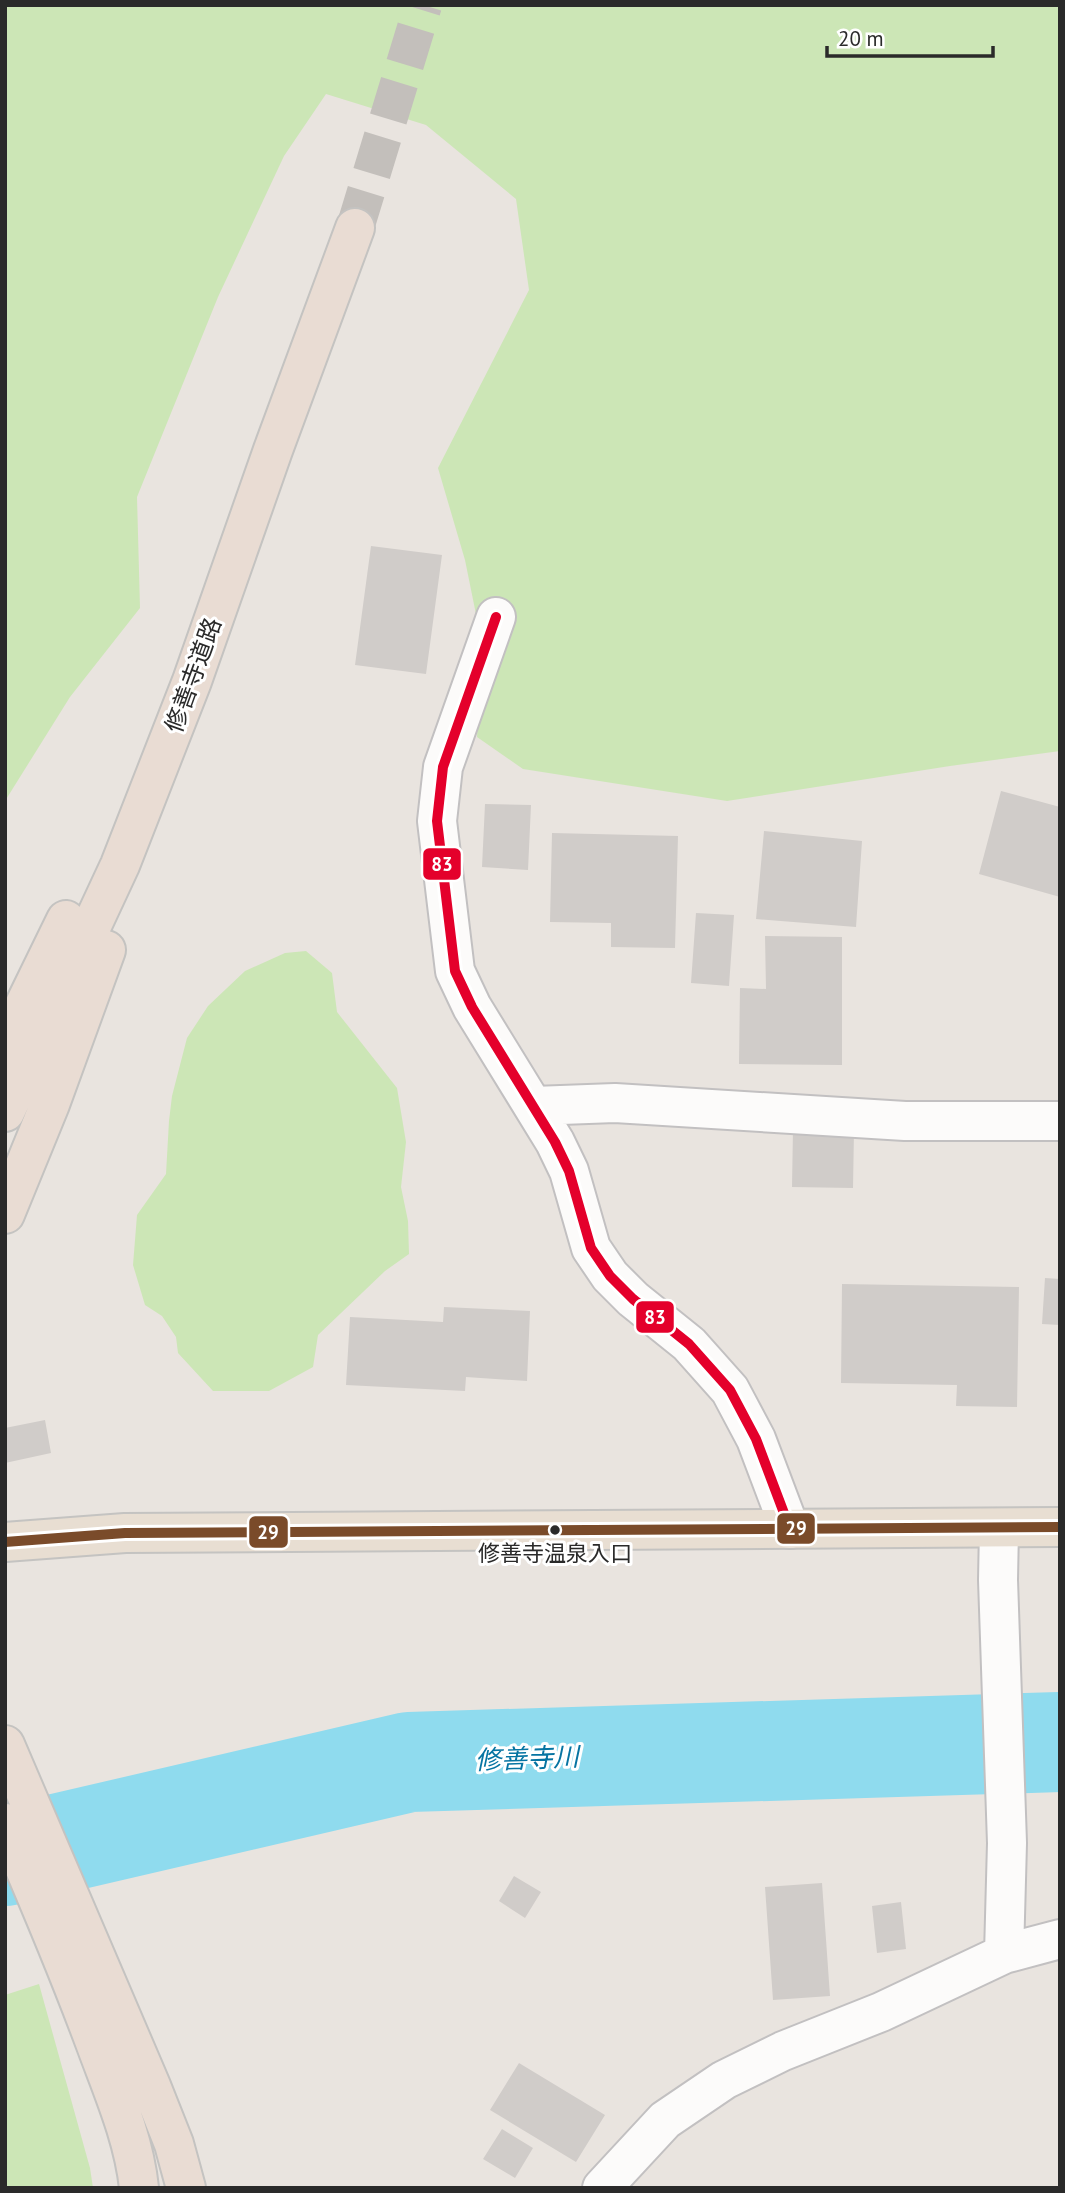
<svg xmlns="http://www.w3.org/2000/svg" width="1065" height="2193" viewBox="0 0 1065 2193" font-family="'PT Sans','Noto Sans JP',sans-serif">
<rect width="100%" height="100%" fill="#e9e4df"/>
<!-- green -->
<path fill="#cce6b6" d="M5,5H1060V751L950,766L727,801L523,769L477,737L482,644L465,560L438,468L529,290L516,199L426,125L326,94L284,156L218,297L137,497L140,608L70,697L5,801Z
M306,951L332,973L337,1012L397,1088L406,1142L401,1187L408,1221L409,1254L385,1271L318,1335L313,1367L269,1391H213L178,1353L176,1337L162,1316L145,1305L133,1265L137,1215L166,1174L169,1121L172,1096L187,1038L208,1006L245,971L285,953Z
M39,1984L90,2168L93,2188H5V1995Z"/>
<g fill="none" stroke-linecap="round" stroke-linejoin="round">
<!-- river -->
<path stroke="#8fdbee" stroke-width="100" d="M5,1856L409,1762L1060,1742"/>
</g>
<!-- building -->
<path fill="#d0ccc9" d="M371,546L442,555L426,674L355,665Z
M1001,791L1060,807V897L979,874Z
M485,804L531,805L528,870L482,867Z
M764,831L862,841L856,927L756,919Z
M552,833L678,836L675,948L611,947V923L550,922Z
M696,913L734,915L729,986L691,983Z
M765,936L842,937V1065L739,1064L740,988L766,989Z
M793,1129L854,1130L853,1188L792,1187Z
M1045,1278L1060,1279V1325L1042,1324Z
M842,1284L1019,1287L1017,1407L956,1406L957,1385L841,1383Z
M444,1307L530,1311L527,1381L466,1377L465,1391L346,1385L350,1317L443,1322Z
M45,1420L51,1453L5,1463V1428Z
M514,1876L541,1892L525,1918L499,1901Z
M822,1883L830,1996L773,2000L765,1887Z
M901,1902L906,1949L877,1953L872,1906Z
M519,2063L605,2115L576,2162L490,2110Z
M502,2129L533,2148L515,2178L483,2159Z"/>
<g fill="none" stroke-linecap="round" stroke-linejoin="round">
<!-- motorway-tunnel -->
<path stroke="#c3bfbb" stroke-width="38" stroke-dasharray="38 19" stroke-linecap="butt" d="M355,228L423,5"/>
<defs>
<path id="minor" d="M496,617L443,767L437,821L455,971L472,1007L555,1142L569,1171L591,1248L610,1276L633,1299L689,1344L730,1390L756,1439L790,1529
M534,1106L615,1103L905,1121H1060
M999,1528L998,1580L1007,1843L1004,1954
M602,2188L665,2120L724,2080L783,2051L881,2012L1004,1954L1060,1939"/>
<path id="trunk" d="M5,1542L125,1533L1060,1527"/>
<path id="motorway" d="M5,1045L66,920
M5,1112L120,865L192,681L273,450L355,228
M5,1214L50,1104L106,950
M5,1745L151,2086L174,2144L186,2188
M5,1823C37,1896 68,1970 96,2045C113,2091 134,2139 139,2188"/>
</defs>
<!-- minor casing -->
<use href="#minor" stroke="#c2c0c1" stroke-width="42"/>
<!-- trunk casing -->
<use href="#trunk" stroke="#c4c3c1" stroke-width="42"/>
<!-- motorway casing -->
<use href="#motorway" stroke="#c4c3c1" stroke-width="42"/>
<!-- minor -->
<use href="#minor" stroke="#fcfbfa" stroke-width="38"/>
<!-- trunk -->
<use href="#trunk" stroke="#e8ded2" stroke-width="38"/>
<!-- motorway -->
<use href="#motorway" stroke="#e9dcd3" stroke-width="38"/>
<defs>
<path id="bus-1" d="M496,617L443,767L437,821L455,971L472,1007L555,1142L569,1171L591,1248L610,1276L633,1299L689,1344L730,1390L756,1439L790,1529"/>
<path id="bus-2" d="M5,1542L125,1533L1060,1527"/>
</defs>
<!-- bus-1 casing -->
<use href="#bus-1" stroke="#fff" stroke-width="16"/>
<!-- bus-2 casing -->
<use href="#bus-2" stroke="#fff" stroke-width="16"/>
<!-- bus-1 -->
<use href="#bus-1" stroke="#e4002b" stroke-width="10"/>
<!-- bus-2 -->
<use href="#bus-2" stroke="#7a4b2a" stroke-width="10"/>
</g>
<!-- markers -->
<circle fill="#2a2a2a" stroke="#fff" stroke-width="2.5" cx="555" cy="1530" r="6"/>
<g text-anchor="middle" dominant-baseline="central" stroke-width="6" stroke-linejoin="round" paint-order="stroke">
<!-- bus labels -->
<g font-size="22" fill="#2a2a2a" stroke="#fff">
<text x="555" y="1553">修善寺温泉入口</text>
</g>
<!-- street labels -->
<g font-size="24" fill="#2a2a2a" stroke="#fff">
<text transform="translate(193 675) rotate(-70)">修善寺道路</text>
</g>
<!-- water labels -->
<g font-size="26" font-style="italic" fill="#0674a2" stroke="#fff">
<text transform="translate(527 1758) rotate(-2)">修善寺川</text>
</g>
</g>
<g stroke="#fff" stroke-width="2.5">
<rect x="422" y="847" width="40" height="34" rx="7" fill="#e4002b"/>
<rect x="635" y="1300" width="40" height="34" rx="7" fill="#e4002b"/>
<rect x="776" y="1512" width="40" height="33" rx="7" fill="#7a4b2a"/>
<rect x="248" y="1515" width="41" height="34" rx="7" fill="#7a4b2a"/>
</g>
<g font-size="19" text-anchor="middle" font-weight="bold" fill="#fff">
<text x="442" y="871">83</text>
<text x="655" y="1324">83</text>
<text x="796" y="1535">29</text>
<text x="268" y="1539">29</text>
</g>
<!-- border -->
<rect width="1065" height="2193" fill="none" stroke="#2a2a2a" stroke-width="14"/>
<!-- scale -->
<path d="M827 46v10h166v-10" fill="none" stroke="#2a2a2a" stroke-width="3.5"/>
<text x="838" y="46" font-size="21" fill="#2a2a2a" stroke="#ffffff" stroke-width="5" paint-order="stroke">20 m</text>
</svg>
